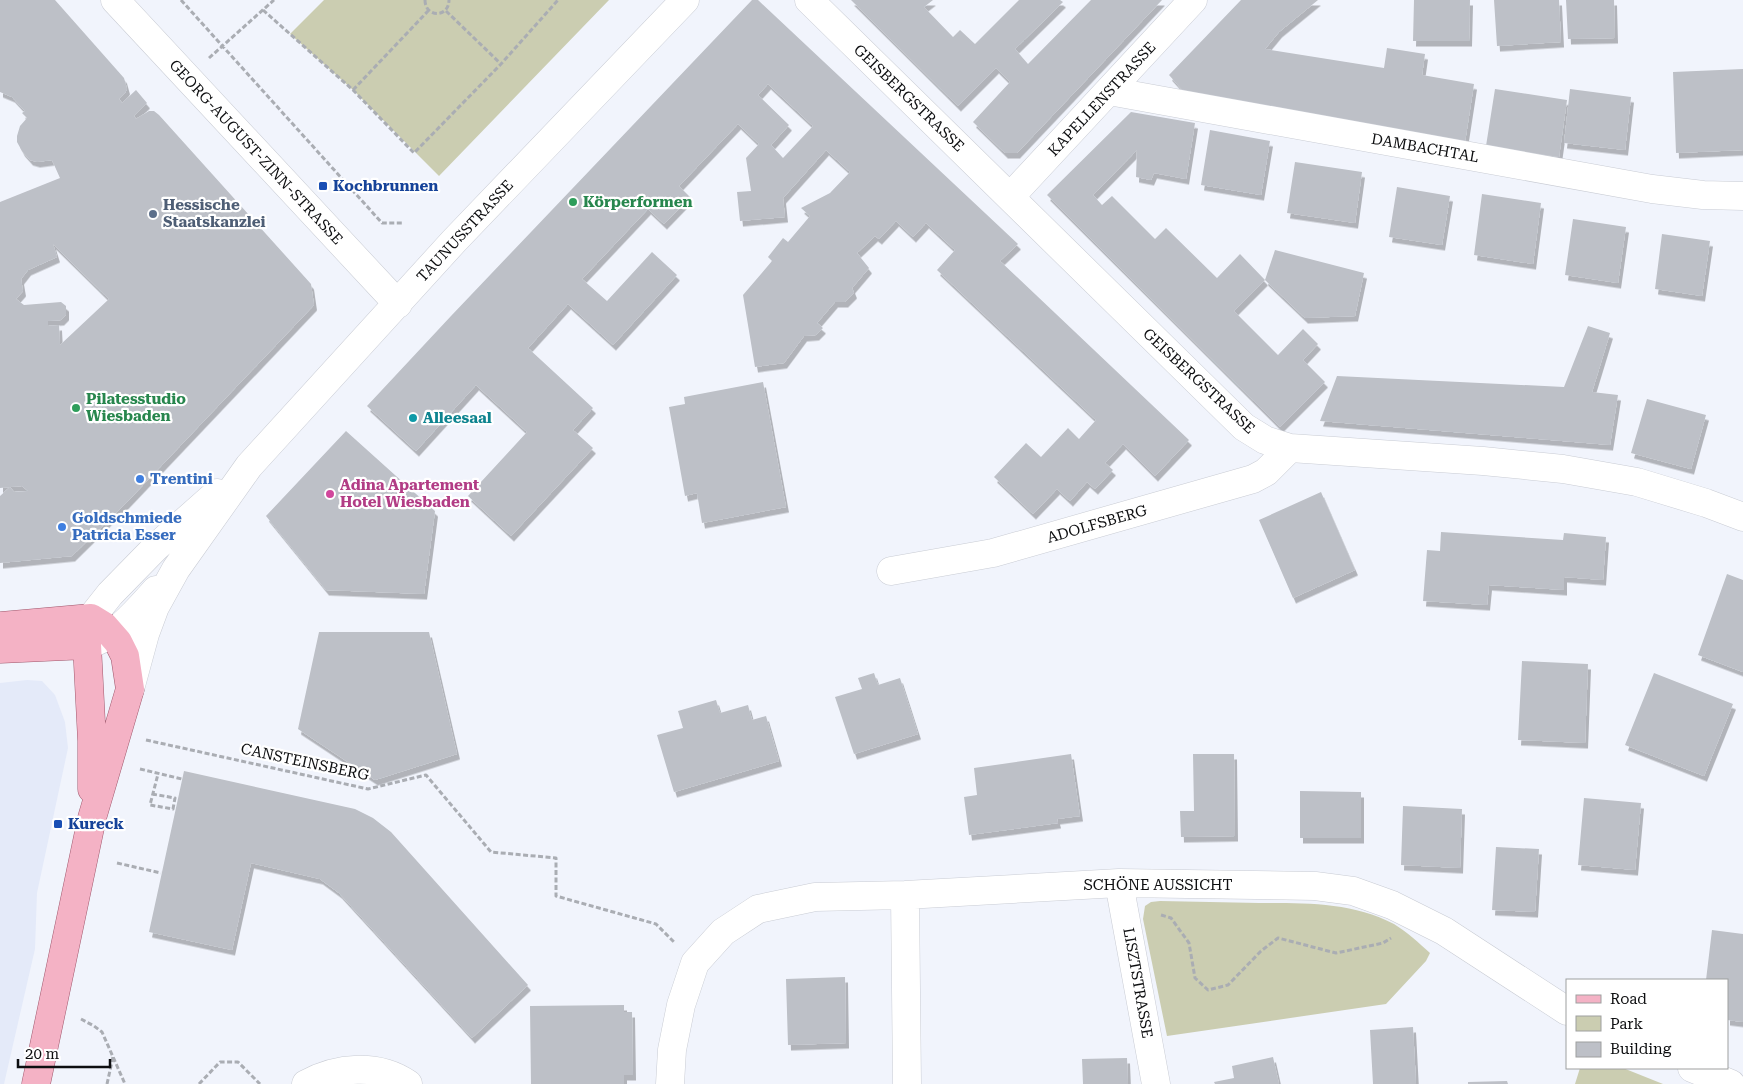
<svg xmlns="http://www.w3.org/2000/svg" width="1743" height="1084" viewBox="0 0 1743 1084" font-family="'Roboto Serif',serif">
<defs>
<filter id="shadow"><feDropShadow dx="3" dy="5.5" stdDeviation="0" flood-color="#0004"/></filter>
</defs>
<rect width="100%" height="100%" fill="#f1f4fc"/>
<!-- built -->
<path fill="#e4eaf9" d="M27,680L42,681L55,695L65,722L68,748L37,893L35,949L4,1084H0V683Z"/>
<!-- green -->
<path fill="#cbcdb1" d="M324,0H609L439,176L353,90L290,34Z
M1160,901C1193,902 1226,902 1259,903C1305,903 1352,902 1394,924C1407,932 1419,943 1430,953L1426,961L1386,1004L1167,1036L1143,919L1145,906L1151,902Z
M1580,1068H1623L1663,1084H1575Z"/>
<!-- building -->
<path fill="#bdc0c7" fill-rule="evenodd" filter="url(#shadow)" d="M0,0H55L124,78L127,89L125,93L119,99L122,103L136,90L147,103L134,116L136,119L149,111H154L159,115L311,284L314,305L126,503L72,556L0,563V496L10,487L0,488V202L60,178L52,160L37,162L30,160L22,151L17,142V136L20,126L27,118L22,113L25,111L12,97L0,92ZM53,244L109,299L60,345L59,325L48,326V321L61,320L66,315V306L61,302L24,305L16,299L23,291L21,279L28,270L57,257ZM22,486L28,491L14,492L10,487Z
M752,0H758L1018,244L1000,261L1189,440L1155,476L1123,444L1105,463L1113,470L1095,489L1087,482L1070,501L1057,489L1033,514L994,477L1026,443L1041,457L1068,428L1079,439L1096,420L937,270L955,250L926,223L913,237L896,221L879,239L875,236L857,253L869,268L852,288L854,293L845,302H835L817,323L823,328L816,335L804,336L784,363L755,367L743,295L772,261L768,257L783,238L788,242L810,216L801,208L830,193L850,172L826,150L783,198L785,217L740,221L737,192L751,191L746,158L759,144L738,124L679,186L690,197L664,224L648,209L582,279L607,301L652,252L677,275L613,345L568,304L528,348L593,408L573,430L593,448L511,536L468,496L527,432L476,385L416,451L367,406L451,316ZM768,84L813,126L783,158L771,145L789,125L758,95Z
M851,0H933L924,7L953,37L960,30L975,44L1019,0H1060L1063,2L1015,49L1028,64L1091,0H1162L1017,153H1005L973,122L1010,82L996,68L958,106Z
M1241,0H1318L1279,32L1265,49L1384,68L1387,48L1425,54L1422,75L1474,84L1465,142L1185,93L1169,75Z
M1414,0H1470L1469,41H1413Z
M1494,0H1559L1561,42L1497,46Z
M1566,0H1614L1615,38L1568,39Z
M1743,69V150L1676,153L1673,72Z
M1495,89L1567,100L1559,157L1486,146Z
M1570,89L1631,97L1625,150L1564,143Z
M1131,112L1195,123L1186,179L1154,173L1151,180L1136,177L1137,150L1093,195L1102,205L1112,196L1155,239L1166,228L1217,278L1240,254L1265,280L1234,311L1278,355L1303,329L1318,344L1303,360L1325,382L1280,427L1047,195Z
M1210,130L1270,141L1261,195L1201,185Z
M1295,162L1362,172L1355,223L1287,213Z
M1397,187L1450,196L1442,245L1389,237Z
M1482,194L1541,203L1533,264L1474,255Z
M1573,219L1626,227L1618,283L1565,275Z
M1662,234L1710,241L1702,296L1655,289Z
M1275,250L1364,273L1355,316L1305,318L1265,280Z
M1588,326L1610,333L1592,392L1618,395L1610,445L1320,421L1337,376L1564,387Z
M763,382L786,507L702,523L697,493L685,496L669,407L685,404L684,397Z
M1647,399L1706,415L1691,469L1631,453Z
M346,431L435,511L424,594L326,590L266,516Z
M1321,492L1355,570L1293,598L1259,520Z
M1441,532L1563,540L1564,533L1606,537L1603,580L1564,577V590L1489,585L1487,605L1423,601L1427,550L1440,551Z
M1727,574L1743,580V672L1698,655Z
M319,632H429L457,754L375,780L298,729Z
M1522,661L1588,664L1585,743L1518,740Z
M874,673L878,685L900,678L918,734L854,754L835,697L862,689L858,678Z
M1654,673L1733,704L1704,776L1625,745Z
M716,700L720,713L748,705L752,720L766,716L779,761L674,792L657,735L683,728L678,711Z
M1071,754L1080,816L1057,819L1058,823L969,835L964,797L977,795L974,768Z
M1193,754H1234L1235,836L1181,837L1180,811H1194Z
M184,771L355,809L373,818L391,832L528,985L472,1038L339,893L320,879L251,863L232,950L149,932Z
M1300,791L1361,792V838H1300Z
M1584,798L1641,803L1635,870L1578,865Z
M1403,806L1462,809L1460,868L1401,865Z
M1496,847L1539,849L1535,912L1492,910Z
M1712,930L1743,934V1022L1727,1020V980H1706Z
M845,977L846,1043L788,1045L786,979Z
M624,1005V1012H632L633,1075H624V1084H531L530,1006Z
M1413,1027L1416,1084H1373L1370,1030Z
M1273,1057L1279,1084H1215L1214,1082L1234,1078L1232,1066Z
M1127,1058L1128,1084H1083L1082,1059Z
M1507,1081L1508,1084H1468V1082Z"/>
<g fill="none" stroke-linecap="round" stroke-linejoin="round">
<defs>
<path id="minor" d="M115,0L398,304
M809,0L1244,427L1265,440L1290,448L1483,461L1563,469L1637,482L1706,503L1743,517
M1109,91L1652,189L1703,195L1743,196
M1010,197L1193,0
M891,571L993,553L1253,479L1266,472L1290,448
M156,590C136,612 116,637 87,645L91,618L110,594L156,547L217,493
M130,689L145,634L155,607L176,569L249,466L454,241L685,0
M1119,883L1156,1084
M905,895L907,1084
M1692,1068L1731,1084
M306,1084C337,1067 378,1063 408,1084
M670,1084L672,1050L681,1005L695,963L723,932L758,909L815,897L905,895L1119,883L1315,886L1353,891L1392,905L1444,931L1567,1011"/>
<path id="major" d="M0,626L91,618L104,626L118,642L125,656L130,689L92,818L36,1084
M0,649L87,645L92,741V789"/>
</defs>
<!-- minor casing -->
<use href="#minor" stroke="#c9ccd4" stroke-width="29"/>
<!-- major casing -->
<use href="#major" stroke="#9f576c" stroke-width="29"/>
<!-- path -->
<path stroke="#aaadb3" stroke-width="3" stroke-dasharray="5 2.5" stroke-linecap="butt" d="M181,0L382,223H404
M425,0C425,18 449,18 449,0
M263,10L353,90L414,153L501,64L558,0
M446,11L501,64
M209,58L274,0
M353,90L428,11
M146,740L368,789L426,775L491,852L556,858V896L656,924L675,943
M140,769L182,779
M152,794L175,798L173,809L150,805L158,774
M117,863L161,873
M1161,915L1171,918L1189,943L1195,978L1208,990L1228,985L1261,951L1278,938L1336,953L1383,943L1391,938
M81,1019L94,1026L102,1032L125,1084
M107,1084L113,1057
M199,1084L220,1062H238L260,1084"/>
<!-- minor -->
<use href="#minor" stroke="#fff" stroke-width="28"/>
<!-- major -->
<use href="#major" stroke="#f4b2c5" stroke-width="28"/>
</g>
<!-- markers -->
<g fill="#1a4fb4" stroke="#fff" stroke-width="2">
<rect x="318" y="181" width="10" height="10" rx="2.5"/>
<rect x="53" y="819" width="10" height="10" rx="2.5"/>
</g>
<g fill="#2e9e5b" stroke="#fff" stroke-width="2">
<circle cx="573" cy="202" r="5"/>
<circle cx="76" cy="408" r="5"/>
</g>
<circle fill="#5c6f8a" stroke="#fff" stroke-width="2" cx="153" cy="214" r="5"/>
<circle fill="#0f9aa8" stroke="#fff" stroke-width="2" cx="413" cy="418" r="5"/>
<g fill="#3f7fe0" stroke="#fff" stroke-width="2">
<circle cx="140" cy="479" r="5"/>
<circle cx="62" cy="527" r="5"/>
</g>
<circle fill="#d1479c" stroke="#fff" stroke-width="2" cx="330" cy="494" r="5"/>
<g text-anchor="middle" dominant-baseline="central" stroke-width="4.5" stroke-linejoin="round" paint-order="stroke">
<!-- street labels -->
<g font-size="15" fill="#0d0e10" stroke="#fff">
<text transform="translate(909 98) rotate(44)">GEISBERGSTRASSE</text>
<text transform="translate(1102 99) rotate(-47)">KAPELLENSTRASSE</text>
<text transform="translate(1425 148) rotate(10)">DAMBACHTAL</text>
<text transform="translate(256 152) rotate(47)">GEORG-AUGUST-ZINN-STRASSE</text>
<text transform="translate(465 231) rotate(-47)">TAUNUSSTRASSE</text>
<text transform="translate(1199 381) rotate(43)">GEISBERGSTRASSE</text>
<text transform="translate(1097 524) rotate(-16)">ADOLFSBERG</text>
<text transform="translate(305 762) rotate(12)">CANSTEINSBERG</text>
<text x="1158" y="885">SCHÖNE AUSSICHT</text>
<text transform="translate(1138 983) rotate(80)">LISZTSTRASSE</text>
</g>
<!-- transit labels -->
<g font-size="15" font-weight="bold" fill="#164399" stroke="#fff" text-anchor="start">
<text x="333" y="186">Kochbrunnen</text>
<text x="68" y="824">Kureck</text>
</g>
<!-- leisure labels -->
<g font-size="15" font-weight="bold" fill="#27864d" stroke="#fff" text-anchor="start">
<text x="583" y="202">Körperformen</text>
<text x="86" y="399">Pilatesstudio<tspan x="86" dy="17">Wiesbaden</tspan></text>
</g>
<!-- service labels -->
<g font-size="15" font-weight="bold" fill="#4e5e75" stroke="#fff" text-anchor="start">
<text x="163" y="205">Hessische<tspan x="163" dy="17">Staatskanzlei</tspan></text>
</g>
<!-- culture labels -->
<g font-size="15" font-weight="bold" fill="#0d838f" stroke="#fff" text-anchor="start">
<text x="423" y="418">Alleesaal</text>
</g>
<!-- shop labels -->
<g font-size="15" font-weight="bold" fill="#366cbe" stroke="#fff" text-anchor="start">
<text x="150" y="479">Trentini</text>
<text x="72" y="518">Goldschmiede<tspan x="72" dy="17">Patricia Esser</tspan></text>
</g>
<!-- hotel labels -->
<g font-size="15" font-weight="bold" fill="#b23c85" stroke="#fff" text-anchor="start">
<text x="340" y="485">Adina Apartement<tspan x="340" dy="17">Hotel Wiesbaden</tspan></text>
</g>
</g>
<!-- legend -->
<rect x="1566" y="979" width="162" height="90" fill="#ffffff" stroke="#9e9f9f"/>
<rect x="1576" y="995" width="25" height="8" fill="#f4b2c5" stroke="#9e9f9f"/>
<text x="1610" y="1004" font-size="15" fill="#0d0e10">Road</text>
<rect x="1576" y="1016" width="25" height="15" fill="#cbcdb1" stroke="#9e9f9f"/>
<text x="1610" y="1029" font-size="15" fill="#0d0e10">Park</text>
<rect x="1576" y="1042" width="25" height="15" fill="#bdc0c7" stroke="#9e9f9f"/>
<text x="1610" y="1054" font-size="15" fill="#0d0e10">Building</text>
<!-- scale -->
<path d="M18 1059v8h92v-8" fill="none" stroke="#0d0e10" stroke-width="2.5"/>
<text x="25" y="1059" font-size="15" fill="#0d0e10" stroke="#ffffff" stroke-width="4" paint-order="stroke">20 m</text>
</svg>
